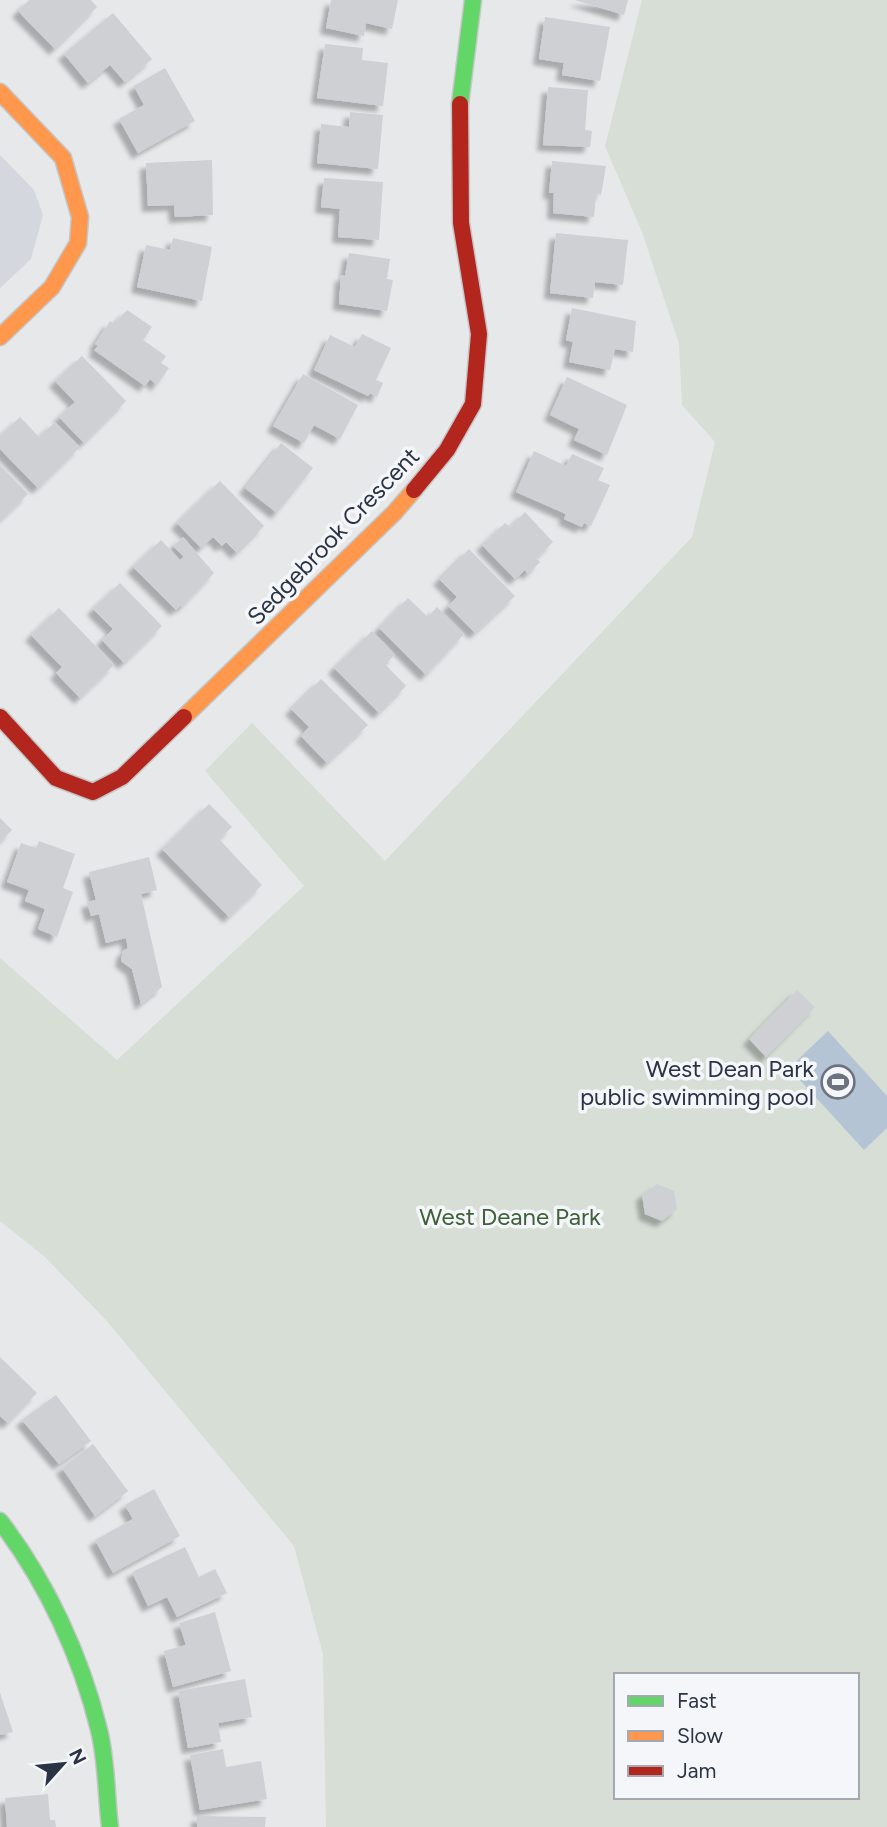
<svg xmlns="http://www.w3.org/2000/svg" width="887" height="1827" viewBox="0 0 887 1827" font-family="Figtree,sans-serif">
<defs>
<filter id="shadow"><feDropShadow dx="-6" dy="6" stdDeviation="2" flood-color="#0004"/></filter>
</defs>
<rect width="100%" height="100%" fill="#e6e8ea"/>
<!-- built -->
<path fill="#d4d7dd" d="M0,155L34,190L43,215L31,259L0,288Z"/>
<!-- green -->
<path fill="#d6ded6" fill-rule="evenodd" d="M642,0H887V1827H326L323,1654L294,1546L106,1320L45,1257L0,1221V958L117,1060L304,886L205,771L252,723L385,861L692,537L715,442L682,405L679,344L642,232L605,146ZM616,1675H857V1797H616Z"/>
<!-- water -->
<path fill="#b4c4d5" d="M828,1031L887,1096V1128L864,1150L789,1068Z"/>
<!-- building -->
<path fill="#ced0d3" filter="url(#shadow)" d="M29,0H91L97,7L55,49L18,11Z
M331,0H398L392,29L366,23L364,36L326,28Z
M575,0H628L624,15Z
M113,13L152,59L125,82L110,65L88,83L64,54Z
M545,17L610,27L600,81L562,75L564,63L539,59Z
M325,44L363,48L362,60L388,63L383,106L317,98Z
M165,68L195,121L138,153L119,119L144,105L134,86Z
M548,87L588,90L585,130L592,131L590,147L543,145Z
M350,112L383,115L378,169L317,163L321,124L349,127Z
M212,160L213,215L175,217L174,205L148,206L146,163Z
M552,161L606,166L601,195L596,194L594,217L553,213L554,193H549Z
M324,178L383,182L379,240L338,237L340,209L321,207Z
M556,233L628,240L623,285L595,282L593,298L550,293Z
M173,238L212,247L202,301L137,287L146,245L170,250Z
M349,253L390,259L387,279L393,280L387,311L339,304L341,275L345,276Z
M572,308L636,321L633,352L615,349L610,370L569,362L573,342L566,340Z
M127,310L152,327L143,340L166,356L161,363L169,368L157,385L150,379L145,386L94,350L98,346L95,344L110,321L114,324Z
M362,334L391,348L376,380L383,383L377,397L370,393L368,396L314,370L330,335L355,347Z
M82,356L126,401L84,443L59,417L75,402L55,381Z
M303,374L358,405L340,439L314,425L304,443L273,426Z
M567,377L627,405L607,455L574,440L579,429L550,415Z
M20,417L39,437L55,422L80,447L38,488L0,449V436Z
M281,443L313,468L277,513L245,488Z
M534,451L566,466L572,454L604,468L598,480L610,485L591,526L584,523L582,527L564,519L566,514L516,492Z
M0,465L28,494L0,521Z
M220,481L264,526L237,553L226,542L222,546L213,537L201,548L177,523Z
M525,512L553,542L536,558L540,562L528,574L525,570L515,579L482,545L505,523L510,527Z
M183,537L214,573L182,607L181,605L176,610L133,567L161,540L180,560L184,557L173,546Z
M469,549L515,596L475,633L448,606L457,597L439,579Z
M120,583L162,626L124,663L102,640L113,629L93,609Z
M408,598L428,617L437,607L464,634L426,675L379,628Z
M59,608L114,665L80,698L56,673L62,667L31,635Z
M372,631L395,655L385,664L406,686L379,713L334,668Z
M321,679L368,725L327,763L301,736L309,727L291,709Z
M209,804L232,827L219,839L262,885L229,917L162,849Z
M0,818L12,830L0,842Z
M39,841L75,854L63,888L73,892L57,937L38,929L45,909L25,901L29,890L7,882L21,843L36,848Z
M149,857L157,890L141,894L162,987L141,1004L132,969L121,961L123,951L128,948L126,938L106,943L99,914L91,916L87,902L96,900L89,872Z
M797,990L815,1007L766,1057L749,1039Z
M657,1184L674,1191L677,1209L662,1221L645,1214L642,1195Z
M0,1357L37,1393L8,1423L0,1416Z
M56,1395L91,1441L59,1464L22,1420Z
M93,1444L128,1491L95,1516L62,1468Z
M154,1489L180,1536L113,1573L95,1540L133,1519L125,1505Z
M185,1547L199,1577L215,1569L227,1593L177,1617L167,1597L148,1606L132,1572Z
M215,1612L231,1671L173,1687L164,1651L186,1645L179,1623Z
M245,1679L252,1717L218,1723L221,1742L188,1748L178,1691Z
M0,1693L13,1732L0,1735Z
M223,1749L226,1767L261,1761L267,1799L200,1810L190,1755Z
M48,1794L50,1820H55L56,1827H7L5,1798Z
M197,1816L266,1817L265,1827H197Z"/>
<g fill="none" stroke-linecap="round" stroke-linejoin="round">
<defs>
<path id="fast" d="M460,104L473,0
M0,1521C46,1581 81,1656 99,1730C107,1762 106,1795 110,1827"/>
<path id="slow" d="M0,92L63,158L80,217L78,243L52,287L0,337
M184,717L394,513L414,490"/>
<path id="jam" d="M414,490L447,450L473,404L479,334L461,223L460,104
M0,717L56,778L93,792L122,777L184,717"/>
</defs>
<!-- fast casing -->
<use href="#fast" stroke="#c4c6c8" stroke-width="19"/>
<!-- slow casing -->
<use href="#slow" stroke="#c4c6c8" stroke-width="19"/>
<!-- jam casing -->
<use href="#jam" stroke="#c4c6c8" stroke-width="19"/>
<!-- fast -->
<use href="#fast" stroke="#63d668" stroke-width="16"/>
<!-- slow -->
<use href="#slow" stroke="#ff974d" stroke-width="16"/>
<!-- jam -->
<use href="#jam" stroke="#b3261e" stroke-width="16"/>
</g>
<!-- icons -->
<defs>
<symbol id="stadium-ring" viewBox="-11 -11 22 22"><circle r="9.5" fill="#f4f6f9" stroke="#6c737f" stroke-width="1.5"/><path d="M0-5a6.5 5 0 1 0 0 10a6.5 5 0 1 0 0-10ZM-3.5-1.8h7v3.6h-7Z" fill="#6c737f"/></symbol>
</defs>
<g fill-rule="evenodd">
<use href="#stadium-ring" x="819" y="1063" width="38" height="38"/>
</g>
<g text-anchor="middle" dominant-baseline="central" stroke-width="7" stroke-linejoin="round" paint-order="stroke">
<!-- street labels -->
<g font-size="24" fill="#2b3445" stroke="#f4f6f9">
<text transform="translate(333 536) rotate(-46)">Sedgebrook Crescent</text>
</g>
<!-- poi labels -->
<g font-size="24" fill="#2b3445" stroke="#f4f6f9" text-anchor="end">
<text x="814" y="1068">West Dean Park<tspan x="814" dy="28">public swimming pool</tspan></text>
</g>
<!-- park labels -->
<g font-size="24" fill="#3f6138" stroke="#f4f6f9">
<text x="510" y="1216">West Deane Park</text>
</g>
</g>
<!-- legend -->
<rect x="614" y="1673" width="245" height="126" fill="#f4f6f9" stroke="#a4a8b1" stroke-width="2"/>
<rect x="628" y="1696" width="35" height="10" fill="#63d668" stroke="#a4a8b1" stroke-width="2"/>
<text x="677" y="1708" font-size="21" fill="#2b3445">Fast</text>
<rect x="628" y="1731" width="35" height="10" fill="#ff974d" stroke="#a4a8b1" stroke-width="2"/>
<text x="677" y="1743" font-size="21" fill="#2b3445">Slow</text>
<rect x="628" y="1766" width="35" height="10" fill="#b3261e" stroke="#a4a8b1" stroke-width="2"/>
<text x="677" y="1778" font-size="21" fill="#2b3445">Jam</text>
<!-- north arrow -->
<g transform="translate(63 1764) rotate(63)" stroke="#f4f6f9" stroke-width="5" paint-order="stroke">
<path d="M0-5L12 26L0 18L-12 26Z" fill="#2b3445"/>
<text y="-10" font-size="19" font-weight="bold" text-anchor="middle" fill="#2b3445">N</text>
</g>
</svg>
